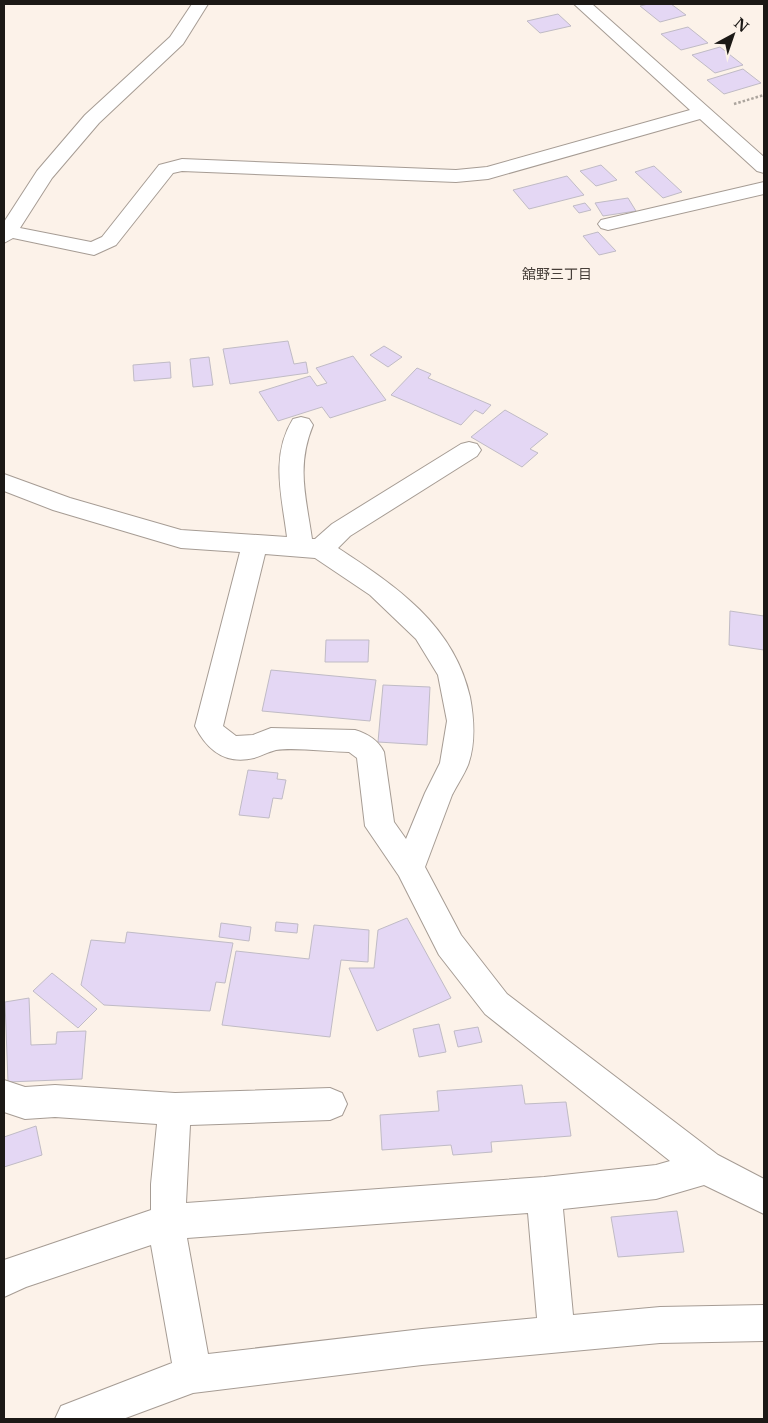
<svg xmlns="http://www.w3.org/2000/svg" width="768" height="1423" viewBox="0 0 768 1423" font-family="'Libre Baskerville','Noto Sans JP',serif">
<rect width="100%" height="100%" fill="#fcf2e9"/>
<!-- building -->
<path fill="#e4d7f4" stroke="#c0bbc5" d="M648,4H671L686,15L660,22L640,6Z
M558,14L571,26L540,33L527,21Z
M688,27L708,43L681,50L661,34Z
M720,47L743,65L715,73L692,55Z
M743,69L761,83L724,94L707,80Z
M601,165L617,180L596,186L580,171Z
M654,166L682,192L663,198L635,172Z
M567,176L584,195L529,209L513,190Z
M628,198L636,211L603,216L595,203Z
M585,203L591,210L579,213L573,206Z
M598,232L616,251L599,255L583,236Z
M288,341L294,364L306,362L308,373L230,384L223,349Z
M384,346L402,357L388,367L370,355Z
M353,356L386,400L330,418L322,407L278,421L259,392L310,376L317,386L327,383L316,368Z
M209,357L213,385L193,387L190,359Z
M170,362L171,378L134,381L133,365Z
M417,368L431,374L428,378L491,405L483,414L475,410L461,425L391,395Z
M505,410L548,434L530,449L538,453L522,467L471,437Z
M730,611L764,616V650L729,645Z
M326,640H369L368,662H325Z
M271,670L376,680L370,721L262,711Z
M383,685L430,687L427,745L378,742Z
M248,770L278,773L277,779L286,780L282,799L273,798L269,818L239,815Z
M407,918L451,998L377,1031L349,968H374L378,930Z
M276,922L298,924L297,933L275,931Z
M221,923L251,927L249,941L219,937Z
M314,925L369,930L368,962L341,960L330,1037L222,1025L236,951L309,959Z
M127,932L233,943L225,983L216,982L210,1011L104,1005L81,985L91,940L125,943Z
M52,973L97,1009L78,1028L33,991Z
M29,998L31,1045L56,1044L57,1032L86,1031L82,1079L8,1082L5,1002Z
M439,1024L446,1052L419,1057L413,1029Z
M478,1027L482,1042L458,1047L454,1031Z
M522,1085L525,1104L566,1102L571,1136L491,1142L492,1152L453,1155L451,1145L382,1150L380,1115L439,1111L437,1091Z
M36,1126L42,1155L4,1167V1137Z
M677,1211L684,1252L618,1257L611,1217Z"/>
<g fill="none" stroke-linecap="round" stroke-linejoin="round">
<defs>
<path id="minor" d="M192,4H208L183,44L99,123L52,178L20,228L91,242L102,237L159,165L182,159L456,170L487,167L690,110L574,4H592L764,157V173L757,171L700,119L488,179L456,182L182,171L173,173L116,245L94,255L13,238L4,243V222L37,171L85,115L170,37Z
M764,182V194L608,230L601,228L598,224L601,220Z
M301,417L309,419L313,425C296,466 306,497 312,539H315L332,524L461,444L469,442L477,444L481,450L477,456L350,536L338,548C396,586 454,625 470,697C474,719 476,743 468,765C464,775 457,785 452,795C443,819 434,843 425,867L461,935L507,994L718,1155L764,1179V1214L704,1185L656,1199L563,1209L573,1315L660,1307L764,1305V1341L660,1343L422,1365L193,1393L123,1419H55L61,1406L172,1363L151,1245L26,1287L4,1297V1260L151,1210V1184L157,1124L55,1117L25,1119L4,1112V1080L25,1087L55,1085L175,1093L330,1088L342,1093L347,1104L342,1115L330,1120L190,1125L186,1203L544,1177L656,1165L670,1161L485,1014L439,955L399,876L365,826L357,758L349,752C328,752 296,747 276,750C268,752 261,756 254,758C225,765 207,750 195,726L240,552L181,548L53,510L4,491V474L70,498L181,530L287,537C282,497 270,456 293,419ZM265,554L315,558L370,595L416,639L438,675L447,721L440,763L425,793L406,839L394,822L384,752C378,740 368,734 355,730L271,728L253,735L236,736L223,726ZM528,1213L537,1318L422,1329L208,1354L187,1238Z"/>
</defs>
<!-- minor casing -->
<use href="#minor" stroke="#a69c94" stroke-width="2"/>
<!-- path -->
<path stroke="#aba49d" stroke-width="2.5" stroke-dasharray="2.5 2" stroke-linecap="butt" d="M734,104L764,95"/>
<!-- minor -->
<use href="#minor" fill="#fff" fill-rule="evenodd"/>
</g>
<g text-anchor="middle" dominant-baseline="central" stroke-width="4.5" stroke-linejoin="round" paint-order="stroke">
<!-- far-neighbourhood labels -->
<g font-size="14" fill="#463e38" stroke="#fcf2e9">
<text x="557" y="274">舘野三丁目</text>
</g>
</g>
<!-- border -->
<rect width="768" height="1423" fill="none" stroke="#1c1916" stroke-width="10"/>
<!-- north arrow -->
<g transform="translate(733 35) rotate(40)" stroke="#fcf2e9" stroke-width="4" paint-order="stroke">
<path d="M0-4L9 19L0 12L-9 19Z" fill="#1c1916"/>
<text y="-8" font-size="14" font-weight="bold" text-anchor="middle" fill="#1c1916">N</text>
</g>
</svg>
